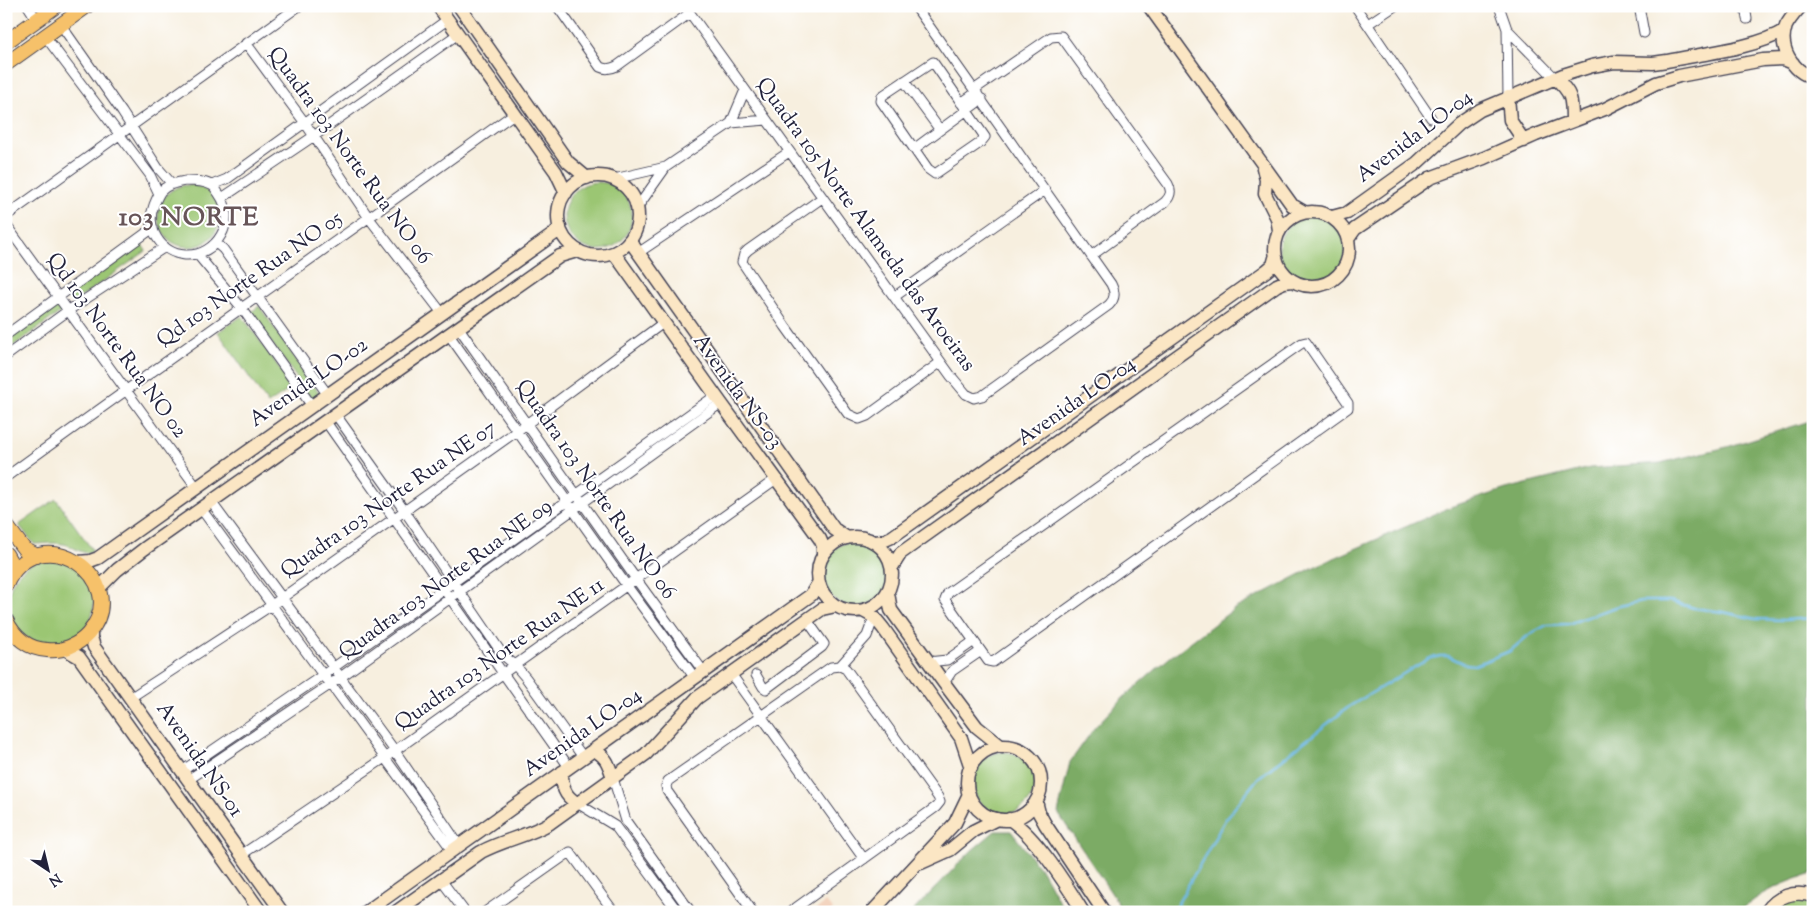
<svg xmlns="http://www.w3.org/2000/svg" width="1819" height="918" viewBox="0 0 1819 918" font-family="'Sorts Mill Goudy',serif">
<rect width="100%" height="100%" fill="#fff"/>
<filter id="ink" filterUnits="userSpaceOnUse"><feTurbulence type="fractalNoise" baseFrequency=".02" numOctaves="2"/><feDisplacementMap in="SourceGraphic" scale="10" xChannelSelector="R" yChannelSelector="G"/><feConvolveMatrix kernelMatrix="1 2 1 2 8 2 1 2 1" color-interpolation-filters="sRGB"/></filter>
<filter id="wash" filterUnits="userSpaceOnUse"><feTurbulence type="fractalNoise" baseFrequency=".0096" numOctaves="4" result="noise"/><feDisplacementMap in="SourceGraphic" scale="20" xChannelSelector="R" yChannelSelector="G"/><feGaussianBlur stdDeviation="1.12" result="paint"/><feColorMatrix in="noise" values="0 0 0 0 0 0 0 0 0 0 0 0 0 0 0 0 0 1.4 0 .05"/><feComposite in="paint" operator="in"/></filter>
<g filter="url(#wash)">
<rect width="100%" height="100%" fill="#f7efdf"/>
<!-- built -->
<path fill="#f3d4bf" d="M825,902L833,909L831,912H814Z"/>
<!-- green -->
<path fill="#9bc673" stroke="#5e7457" d="M564 216a34 34 0 1 1 68 0a34 34 0 1 1-68 0Z
M158 216a31 31 0 1 1 62 0a31 31 0 1 1-62 0Z
M1279 249a33 33 0 1 1 66 0a33 33 0 1 1-66 0Z
M140,242L146,251L74,302L67,294Z
M56,303L62,311L6,351V340Z
M259,306L322,397L314,402L250,313Z
M242,316L293,387L268,404L218,332Z
M56,499L93,551C83,557 73,545 63,544C53,542 44,544 34,544L19,525Z
M823 574a33 33 0 1 1 66 0a33 33 0 1 1-66 0Z
M8 602a43 43 0 1 1 86 0a43 43 0 1 1-86 0Z
M973 783a31 31 0 1 1 62 0a31 31 0 1 1-62 0Z
M1796,899L1813,903V912H1772L1780,904Z"/>
<!-- forest -->
<path fill="#7cab65" stroke="#4f6650" d="M1813,420V873C1786,882 1760,892 1739,912H1122L1116,900L1058,813L1070,762L1095,727L1122,699L1169,658L1234,609L1316,566L1453,506L1506,489L1590,468L1660,463L1727,447Z
M995,831H1011L1043,872L1065,912H912L971,851Z"/>
<g fill="none" stroke-linecap="round" stroke-linejoin="round">
<!-- stream -->
<path stroke="#6cb8e5" stroke-width="2.5" d="M1173,912L1225,820L1258,778L1350,706L1428,659L1440,656H1448L1465,664L1475,665L1510,651L1530,634L1547,625L1568,624L1615,607L1642,601H1670L1694,608L1723,612L1756,619L1784,620L1813,618"/>
</g>
</g>
<g filter="url(#ink)">
<g fill="none" stroke-linecap="round" stroke-linejoin="round">
<defs>
<path id="street" d="M28,6L37,20
M557,6L600,67C606,70 611,69 617,66L690,13
M685,6L951,376L966,394L974,398L982,396L1109,305C1116,298 1115,292 1111,284L915,6
M1355,6L1431,118
M1499,6L1507,29L1508,97
M1639,6L1644,33
M1745,6L1747,19
M1368,24L1395,6
M61,25L122,112L158,168L172,184
M1507,29L1555,78
M45,36L150,175L159,194
M246,43L305,123L369,218L442,313
M933,62L985,137L980,143L935,174L928,169L881,101L882,96Z
M904,81L940,130
M975,89L1051,37L1061,36L1168,184C1172,191 1171,196 1165,202L1091,256
M961,103L977,92
M731,123L767,120
M914,149L982,99
M614,179L666,167L722,129L731,123L745,90
M185,181C194,181 204,181 211,185C214,186 217,191 219,194C238,220 217,257 185,255C160,253 145,227 154,205C156,200 158,195 161,191C168,184 176,183 185,181Z
M212,185L227,179L447,20
M222,198L314,136L458,34
M822,198L748,250L744,254L742,262L785,326L848,414L859,419L867,416L941,362
M637,208L666,167
M6,216L299,6
M6,225L197,488
M216,243L223,249L328,395
M638,253L789,152
M197,254L241,307L312,406
M894,297L1045,190
M459,328L636,579L703,671
M6,335L153,228
M449,335L627,586L695,678
M1306,342L1348,403V408L993,662L988,661L945,600L948,593L1302,343Z
M6,356L69,310L165,247
M336,415L404,510L503,655L515,665L526,678L583,757
M326,422L569,767
M6,477C175,354 346,235 515,113
M212,503L395,751L459,845
M202,510L323,675L331,684L452,850
M928,662L947,660L974,641
M840,666L867,636L874,617
M731,674L864,859
M756,675L763,687L766,689L822,647L824,644L807,620
M944,683L952,671L981,651
M130,698L272,605L517,431L663,323
M182,771L323,675L715,396
M613,778L626,821L691,912
M188,780L331,684L721,403
M577,803L615,826L678,912
M241,855L386,757L776,479
M441,880L465,912
M485,912L570,852L614,912
M753,912L667,791L666,786L668,781L831,667L840,666
M790,912L936,807L940,802L938,797L846,669L840,666"/>
<path id="secondary" d="M438,6L556,172L566,193
M459,6L568,162L587,178
M1149,6L1292,205L1304,212
M1801,6C1796,12 1790,18 1786,26C1778,46 1792,72 1813,77
M1555,78C1572,93 1572,99 1572,121
M1508,97L1510,120L1524,141
M1263,168L1266,180L1265,194L1277,218L1279,230
M558 216a40 40 0 1 1 80 0a40 40 0 1 1-80 0Z
M1275 249a37 37 0 1 1 74 0a37 37 0 1 1-74 0Z
M1332,217L1347,213L1417,163L1459,124L1480,110L1563,75L1592,66L1614,62L1653,63L1667,61C1700,54 1757,48 1785,30
M1348,239L1355,229L1430,178L1484,158L1536,135L1605,109L1656,83L1679,76L1763,60L1783,59L1793,63
M630,241L834,529L847,538
M614,253L721,403L820,539L823,546V555
M818 574a37 37 0 1 1 74 0a37 37 0 1 1-74 0Z
M875,542L883,541L892,537L1266,271L1273,265L1275,258
M78,562L90,561L98,558L554,234L560,227
M892,567L901,553L1277,285L1284,282L1293,281
M98,589L117,570L144,549L560,256L577,251
M888,593L891,610L944,683L977,727L1002,747
M863,611L874,617L883,628L961,738L971,768
M91,629V637L94,647L282,912
M65,649L79,657L261,912
M967 783a37 37 0 1 1 74 0a37 37 0 1 1-74 0Z
M593,750C606,755 609,765 613,778
M562,772C562,786 564,796 577,803
M1036,801L1039,813L1045,824L1104,912
M1009,819C1036,836 1066,884 1083,912
M921,863L950,850L973,831L997,819
M366,912L811,595L819,582
M396,912L481,852C503,840 528,836 550,823L646,754L697,698L822,609L836,606
M872,912L955,823L969,794
M1766,912C1777,896 1794,890 1813,896"/>
<path id="primary" d="M6,42L56,6
M6,64L87,6
M6,525L24,549L37,556
M6,554L11,563L12,574
M6,585C37,514 136,579 88,634C78,645 62,652 47,650C28,649 14,637 6,620"/>
</defs>
<!-- street casing -->
<use href="#street" stroke="#424154" stroke-width="11"/>
<!-- secondary casing -->
<use href="#secondary" stroke="#424154" stroke-width="15"/>
<!-- primary casing -->
<use href="#primary" stroke="#424154" stroke-width="16"/>
<!-- street -->
<use href="#street" stroke="#fff" stroke-width="9"/>
<!-- secondary -->
<use href="#secondary" stroke="#fbe6c4" stroke-width="12"/>
<!-- primary -->
<use href="#primary" stroke="#f6c16b" stroke-width="14"/>
</g>
</g>
<g text-anchor="middle" dominant-baseline="central" stroke-width="4" stroke-linejoin="round" paint-order="stroke">
<!-- street labels -->
<g font-size="21" fill="#22223b" stroke="#fff">
<text transform="translate(1415 137) rotate(-37)">Avenida LO-04</text>
<text transform="translate(349 156) rotate(54)">Quadra 103 Norte Rua NO 06</text>
<text transform="translate(865 225) rotate(54)">Quadra 105 Norte Alameda das Aroeiras</text>
<text transform="translate(250 280) rotate(-35)">Qd 103 Norte Rua NO 05</text>
<text transform="translate(116 346) rotate(54)">Qd 103 Norte Rua NO 02</text>
<text transform="translate(309 383) rotate(-35)">Avenida LO-02</text>
<text transform="translate(737 392) rotate(54)">Avenida NS-03</text>
<text transform="translate(1077 402) rotate(-35)">Avenida LO-04</text>
<text transform="translate(595 490) rotate(55)">Quadra 103 Norte Rua NO 06</text>
<text transform="translate(389 500) rotate(-35)">Quadra 103 Norte Rua NE 07</text>
<text transform="translate(446 580) rotate(-36)">Quadra 103 Norte Rua NE 09</text>
<text transform="translate(500 655) rotate(-35)">Quadra 103 Norte Rua NE 11</text>
<text transform="translate(583 733) rotate(-35)">Avenida LO-04</text>
<text transform="translate(199 760) rotate(55)">Avenida NS-01</text>
</g>
<!-- district labels -->
<g font-size="26" font-weight="bold" letter-spacing="1" fill="#675558" stroke="#fff">
<text x="189" y="218">103 NORTE</text>
</g>
</g>
<!-- margin -->
<rect width="1819" height="918" fill="none" stroke="#fff" stroke-width="25"/>
<!-- north arrow -->
<g transform="translate(48 870) rotate(145)" stroke="#ffffff" stroke-width="4" paint-order="stroke">
<path d="M0-4L9 19L0 12L-9 19Z" fill="#22223b"/>
<text y="-8" font-size="14" font-weight="bold" text-anchor="middle" fill="#22223b">N</text>
</g>
</svg>
